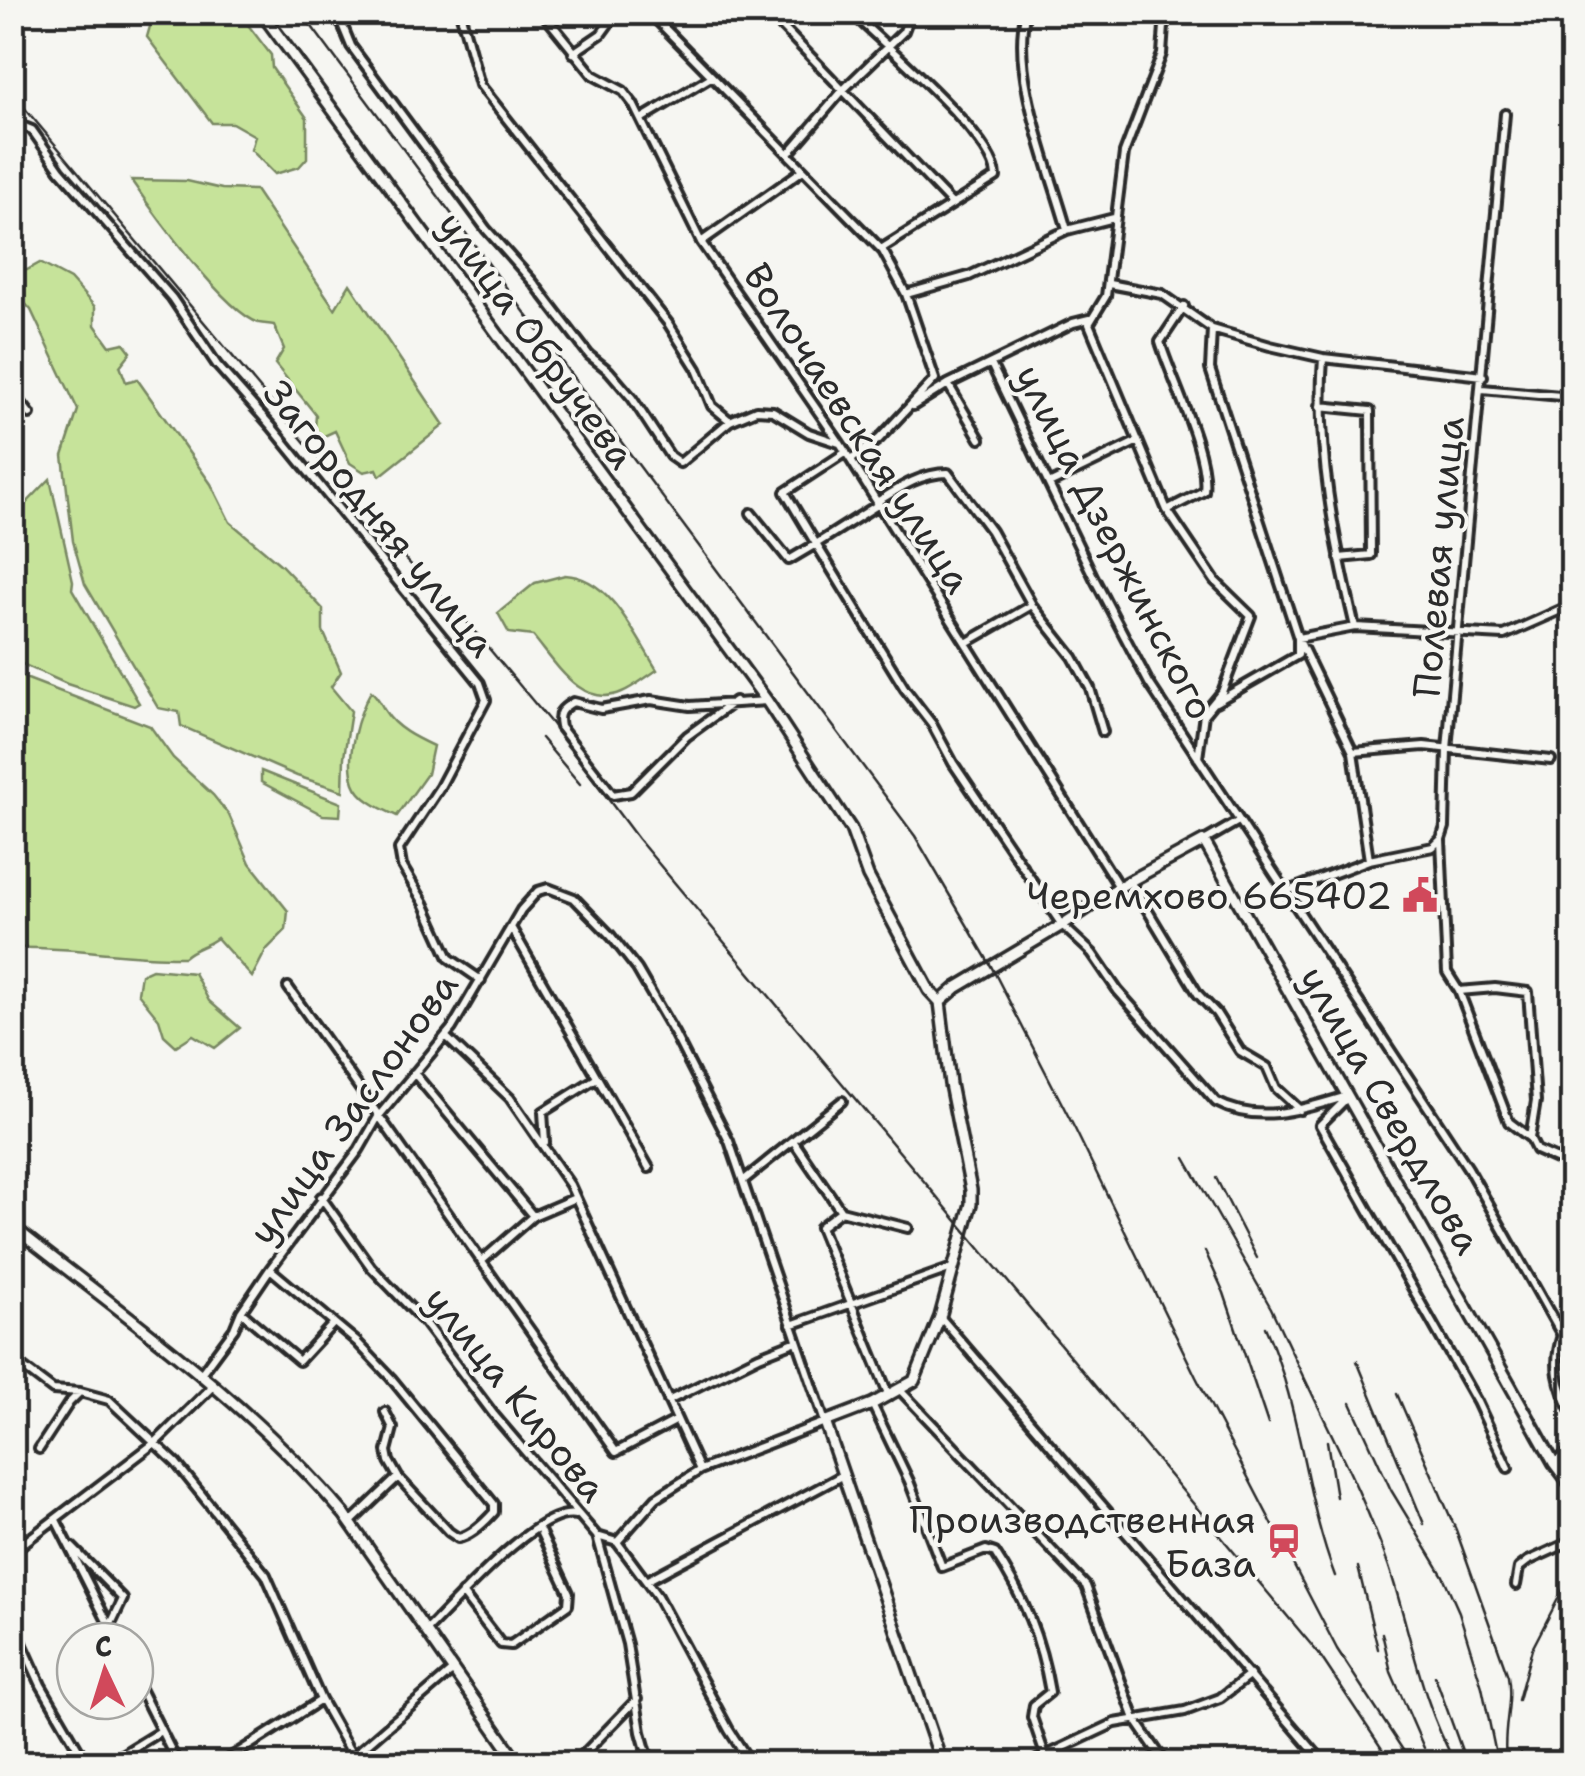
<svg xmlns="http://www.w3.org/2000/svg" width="1585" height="1776" viewBox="0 0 1585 1776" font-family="'Shantell Sans',sans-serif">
<rect width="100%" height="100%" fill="#f6f6f2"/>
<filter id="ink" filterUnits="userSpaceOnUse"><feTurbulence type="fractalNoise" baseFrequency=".01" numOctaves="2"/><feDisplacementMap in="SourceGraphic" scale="20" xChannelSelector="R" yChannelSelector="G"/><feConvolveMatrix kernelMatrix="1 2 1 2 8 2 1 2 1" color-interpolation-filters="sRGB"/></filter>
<g filter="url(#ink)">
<!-- green -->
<path fill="#c6e39a" stroke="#788762" stroke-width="2.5" d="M159,13H239L271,55L272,68L307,118V158L299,167L275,174L251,150L255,136L232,123H212L147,37L153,16Z
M131,180L187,181L222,189L255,190L335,309L350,284L444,425L380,476L377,469L364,472L350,463L335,431L322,437L315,428L316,415L275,364L284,349L274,325C269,324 264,324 259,323C225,312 153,212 131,180Z
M40,263L70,279L95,307V325L110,346L124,343L131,352L120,366L126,382L137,379L211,484L230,522L281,565L323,609V631L341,672L331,687L351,711L344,757L343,791L297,776L181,726L179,712L158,708L85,584L73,541L63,456L78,410L31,310L13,290V269L27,270Z
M50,479L73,581L72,589L139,703L134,706L67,684L13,660V517Z
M565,575C610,577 635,635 657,670C646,677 634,687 622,692C582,710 555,662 533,636L509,633L498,613L535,583Z
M12,673L150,726L173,758L213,795L229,815L250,863L288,911L286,930L266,950L252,977L217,938C206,947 195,947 184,957C127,958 70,946 13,948Z
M371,691C379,698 380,703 385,711C395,728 416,738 433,746L427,774L397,816C382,809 360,800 354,783C345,756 358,714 371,691Z
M261,771L341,803L340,816L323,815L261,782Z
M152,969L194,973L209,1001L240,1028L215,1048L193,1035L176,1046L164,1035L159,1019L138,993L141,974Z"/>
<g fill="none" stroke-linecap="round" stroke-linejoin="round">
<defs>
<path id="street" d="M337,12L351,46L486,229L533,282L589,355L609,371L632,398L670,456L680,463L730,421L756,410L773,411L809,433L839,443
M460,12L480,85L668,323L697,369L712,406L730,421
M542,12L593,75L623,91L633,104L701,242L840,443L1119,887
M649,12L883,251L906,294L935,379L879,439L851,460
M768,12L952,204
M851,12C882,43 997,139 996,177L881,249
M1026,12C1009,72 1051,171 1067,230
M1165,12L1162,54L1124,153L1106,296L1089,324L1167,510L1215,581L1251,616L1222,692L1204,714L1198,758
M573,53L601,34L617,12
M641,119L711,77
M12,122L32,130L60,170L172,298L217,365L272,427L480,683L486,700L440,787L399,849L402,866L424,903L449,958L481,980
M789,153L844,89L904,31L911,12
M701,242L803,170
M1109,284L1162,294L1212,329L1270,346L1323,358L1483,376
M906,294L969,276L1067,230L1114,218
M1212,329L1210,369L1298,638L1353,752L1369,860
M12,346V349
M1323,358C1316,449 1334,539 1355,627
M991,364L1094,578L1149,683L1468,1168L1562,1335C1552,1366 1558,1385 1572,1413
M948,384L980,439
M1482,389L1572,397
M12,391L30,414
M913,406L948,384L1073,323L1089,319
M1320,406L1370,411L1371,555L1339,558
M846,452L785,492L816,544L879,504
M1049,484L1138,441
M877,502C899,488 921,473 948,473L991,531L1032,605L1073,657L1090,688L1103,732
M1167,510L1204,491C1209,453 1172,381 1160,342L1184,306
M751,513L789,560L816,544L905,689L932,724L953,763L1062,925L1092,953L1118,991L1216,1102C1259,1125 1304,1109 1347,1096
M966,643L1032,605
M735,701L687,736L631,792L613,795L560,727C557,713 561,709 573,702L601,709L651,700L690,706L767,701
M1216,702L1298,655V638L1355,627L1504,635L1572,605
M1353,752L1424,746L1551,760
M1441,840L1447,972L1459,991L1509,1122L1530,1138L1536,1150L1572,1166
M1204,841L1237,822
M1130,881L1198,994L1216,1013L1240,1051L1267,1067L1276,1088L1300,1110
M1285,892L1369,860L1433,847L1441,839L1445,827L1447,749L1505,114
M512,929L649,1168
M288,987L616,1452L677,1420
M1459,991L1495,988L1528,992L1536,1101L1530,1138
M446,1037L510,1098L570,1185L700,1470
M414,1073L533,1216
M1348,1097L1320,1125L1477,1402L1508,1468
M545,1142L543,1112L597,1078
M794,1142L841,1211L908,1228
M744,1180L842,1101
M321,1197L371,1267L424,1322L494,1415L597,1536L627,1644L641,1732L650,1764
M841,1211L820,1227L889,1396
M483,1260L533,1216L575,1198
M270,1269L357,1342L391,1378L494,1504V1512C485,1522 471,1536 458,1538L449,1532L398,1477L389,1461L387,1451L393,1428L385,1412
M241,1312L299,1361L333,1324
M941,1318L1325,1764
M791,1325L952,1268
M12,1359L53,1390L80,1392L109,1400L176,1463L266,1575L321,1700L357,1764
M200,1375L234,1329L241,1312L270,1269L359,1150L378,1117L452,1028L521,910L538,891L548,888L574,898L611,936L637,969L674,1033L729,1141L825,1422L700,1470L656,1498L617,1542
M900,1390L1086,1586L1135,1719L1166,1764
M668,1401L759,1356L797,1341
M872,1404L909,1481L942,1567L986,1550L995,1553C1024,1597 1041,1639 1050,1692L1034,1705L1032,1717L1045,1755
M39,1449L69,1403L80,1392
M1554,1463L1572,1450
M56,1520L117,1641
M350,1523L398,1477
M597,1536L617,1542
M617,1542L657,1596L729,1730L751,1764
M72,1547L123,1599L110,1626
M12,1552L156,1442L213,1386
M646,1581L843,1475
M1516,1585L1519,1568L1528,1561L1572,1541
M462,1593L501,1644L511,1645L568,1605L569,1593L539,1529
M12,1621L41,1685L87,1764
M427,1630C454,1604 538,1506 576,1515
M135,1679L178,1764
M107,1764L159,1732
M220,1764L321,1700
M344,1764L453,1670
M574,1764L637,1699
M1028,1764L1115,1723L1185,1711L1220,1698L1250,1675"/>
<path id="secondary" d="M261,12L767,701L851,829L868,876L929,990L940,1002L950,1084L971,1190V1204L940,1317L914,1381L872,1404L825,1422L942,1764
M940,1002L956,988L1062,925L1119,887L1204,841L1554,1463L1572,1487
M12,1226C127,1317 249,1402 344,1514L519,1764"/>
</defs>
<!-- street casing -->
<use href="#street" stroke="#2b2b2b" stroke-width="14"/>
<!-- secondary casing -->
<use href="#secondary" stroke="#2b2b2b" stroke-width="16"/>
<!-- street -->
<use href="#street" stroke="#f6f6f2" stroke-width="6"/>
<!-- secondary -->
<use href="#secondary" stroke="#f6f6f2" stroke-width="9"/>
<!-- rail -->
<path stroke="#2b2b2b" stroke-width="2.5" d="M301,12L915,836L991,966L1075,1129L1196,1377L1337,1649L1412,1764
M12,93L385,538L466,621L552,724L638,839L1319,1654L1392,1764
M541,738L580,784
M1185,1158L1271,1308L1308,1387
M1216,1178L1257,1258
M1205,1251L1224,1293L1268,1424
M1265,1327C1301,1406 1304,1495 1335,1576
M1357,1361L1424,1524
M1304,1377C1334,1440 1366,1501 1389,1567C1411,1634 1421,1702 1456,1764
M1397,1394L1456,1530L1508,1676C1513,1704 1502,1730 1506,1759
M1351,1403L1391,1490L1443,1576L1459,1612L1482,1687L1498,1764
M1327,1441L1336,1497
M1358,1567L1378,1649
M1382,1633L1391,1672L1424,1748
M1435,1676L1465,1759
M1518,1700L1532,1649L1572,1572
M1521,1753L1522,1764"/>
</g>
</g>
<!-- icons -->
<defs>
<symbol id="civic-bare" viewBox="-9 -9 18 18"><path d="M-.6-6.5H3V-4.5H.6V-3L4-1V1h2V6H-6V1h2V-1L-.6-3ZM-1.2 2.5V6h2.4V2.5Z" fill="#d1495b" stroke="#f6f6f2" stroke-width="2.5" paint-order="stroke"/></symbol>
<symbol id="station-bare" viewBox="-9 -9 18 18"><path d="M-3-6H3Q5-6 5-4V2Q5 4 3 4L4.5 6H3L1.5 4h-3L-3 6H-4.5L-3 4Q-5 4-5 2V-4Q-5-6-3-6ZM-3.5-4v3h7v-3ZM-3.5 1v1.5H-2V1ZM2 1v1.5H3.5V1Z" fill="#d1495b" stroke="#f6f6f2" stroke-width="2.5" paint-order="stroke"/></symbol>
</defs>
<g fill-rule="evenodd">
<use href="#civic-bare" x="1395" y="870" width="50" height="50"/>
<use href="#station-bare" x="1259" y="1516" width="50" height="50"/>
</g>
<g text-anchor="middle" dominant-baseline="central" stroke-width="8" stroke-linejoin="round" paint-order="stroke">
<!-- street labels -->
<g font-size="38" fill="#2b2b2b" stroke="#f6f6f2">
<text transform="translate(537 340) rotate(54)">улица Обручева</text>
<text transform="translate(858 428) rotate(57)">Волочаевская улица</text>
<text transform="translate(380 518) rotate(51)">Загородняя улица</text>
<text transform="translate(1115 542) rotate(63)">улица Дзержинского</text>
<text transform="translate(1438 557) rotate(-85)">Полевая улица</text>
<text transform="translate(353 1108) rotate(-54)">улица Заслонова</text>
<text transform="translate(1391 1110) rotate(60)">улица Свердлова</text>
<text transform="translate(516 1394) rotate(51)">улица Кирова</text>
</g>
<!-- poi labels -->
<g font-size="38" fill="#2b2b2b" stroke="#f6f6f2" text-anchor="end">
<text x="1392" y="895">Черемхово 665402</text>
<text x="1256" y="1519">Производственная<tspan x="1256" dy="44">База</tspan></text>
</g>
</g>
<!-- margin -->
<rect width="1585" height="1776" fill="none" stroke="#f6f6f2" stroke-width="50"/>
<rect x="25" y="25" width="1535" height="1726" fill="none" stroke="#2b2b2b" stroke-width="4" filter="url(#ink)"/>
<!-- north arrow -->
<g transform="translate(105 1671) rotate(356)"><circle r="48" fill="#f6f6f2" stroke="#a5a5a2" stroke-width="2.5"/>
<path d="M0-8L18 38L0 25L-18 38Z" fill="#d1495b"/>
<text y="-15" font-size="28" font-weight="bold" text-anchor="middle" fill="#2b2b2b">С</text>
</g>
</svg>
